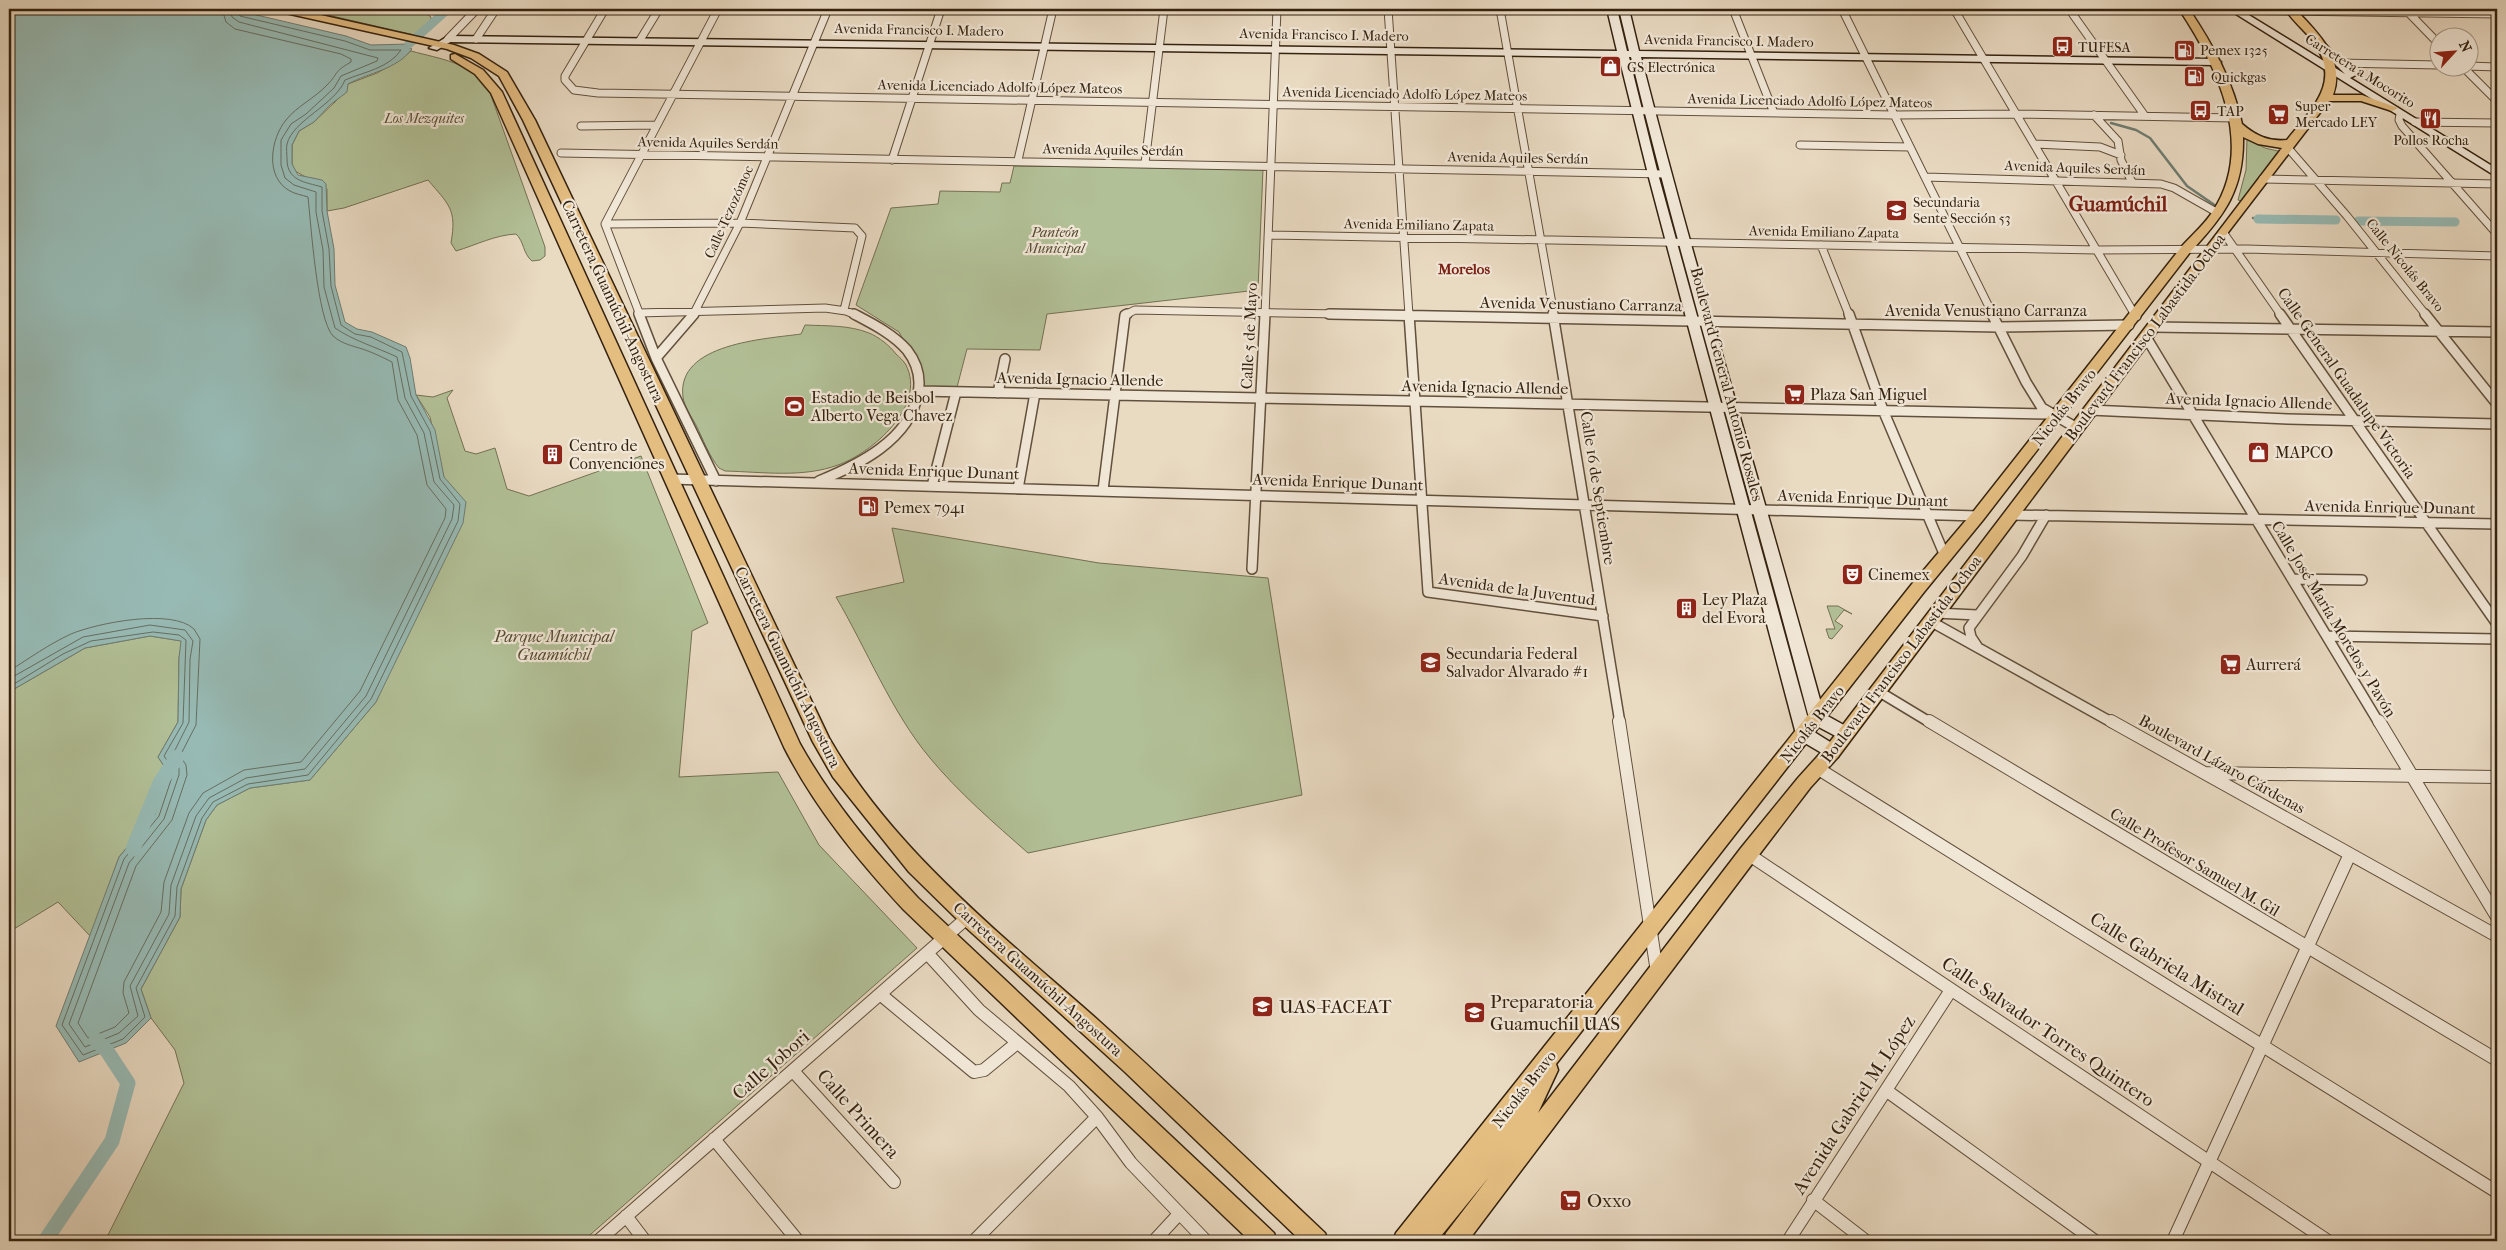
<svg xmlns="http://www.w3.org/2000/svg" width="2506" height="1250" viewBox="0 0 2506 1250" font-family="'IM FELL French Canon',serif">
<rect width="100%" height="100%" fill="#e9dac2"/>
<filter id="stains"><feTurbulence type="fractalNoise" baseFrequency=".004" numOctaves="4"/><feColorMatrix values="0 0 0 0 .2 0 0 0 0 .09 0 0 0 0 .02 0 0 0 .5 -.17"/></filter>
<radialGradient id="worn" r=".72"><stop offset=".6" stop-color="#630" stop-opacity="0"/><stop offset="1" stop-color="#630" stop-opacity=".3"/></radialGradient>
<!-- green -->
<path fill="#b2c097" stroke="#737153" d="M302,9H425L423,11L431,17V22L414,35Z
M411,51C440,59 469,62 488,87L545,247V256L540,260L532,261C523,254 524,241 516,234C495,235 476,245 456,251L451,243C457,209 449,205 428,180L344,208L327,211V189L295,171L292,164V145L299,131L314,122L336,101L348,84L377,73L397,62Z
M2247,139L2265,148L2282,152L2244,202L2238,200L2246,170Z
M1014,166L1263,169L1258,290L1047,314L1040,350L967,349L956,391L921,390L907,347L899,332L856,305L891,208L938,204L940,191L1000,192L1002,183H1010Z
M805,325C827,326 849,325 869,333C879,337 890,346 896,354C899,357 904,361 906,365C927,406 872,453 838,465C803,478 763,472 725,471L719,468C709,456 703,439 696,425C691,416 684,406 683,397C676,343 766,339 801,334Z
M453,390L447,398L465,451L476,454L495,448L507,489L529,496L641,456L708,623L692,631L679,777L778,772L819,845L917,948L583,1241H105L184,1083L175,1050L151,1018L141,989L180,917L181,889L206,820L217,805L250,788L310,780L376,702L456,491L444,478L430,417L416,395L433,397Z
M892,528L1099,563L1268,578L1302,795L1028,853C994,823 959,793 930,758C892,713 866,648 836,597L904,582Z
M1827,606H1838L1852,614L1844,610L1835,621L1843,626L1832,639L1829,638L1826,629H1835Z
M150,636L182,641L179,658L178,722L158,757L168,772L155,814L119,857L91,937L58,902L9,932V692L85,648Z"/>
<!-- water -->
<path fill="#97bab4" stroke="#6f7d72" d="M9,9H231L346,36L371,45L409,44L408,47L412,49C396,70 370,72 348,84L347,92L330,105L314,122L299,131L292,145V164L298,175L322,180L326,184L327,211L334,249L335,285L345,322L357,329L372,332L406,347L410,358L416,395L435,430L444,477L466,502L463,523L376,702L310,780L250,788L217,805L206,820L181,889L180,917L141,989L151,1018L126,1043L79,1062L56,1026L119,857L155,814L168,772L158,757L178,722L179,658L181,641L150,636L85,648L9,692Z"/>
<g fill="none" stroke-linecap="round" stroke-linejoin="round">
<!-- shore -->
<path stroke="#666e62" stroke-width="1" d="M9,671C30,658 49,644 71,634C97,623 172,608 194,629C196,632 198,636 200,639L196,725L180,756L186,765L187,775L172,820L136,866L78,1023L88,1038L115,1027L129,1013L123,993L124,982L161,912L164,882L189,813L203,793L244,770L301,762L360,691L445,518L446,509L427,485L417,435L398,400L392,362C384,358 376,354 368,351C355,346 343,345 333,336C317,319 311,224 308,197C302,195 295,194 290,191C264,177 271,138 286,120C297,106 315,98 327,85C339,73 333,72 351,62V59L341,54L235,29L226,22L222,9
M9,679L83,637L150,625L185,630L193,641L190,659L189,722L172,756L179,768V775L164,819L129,863L69,1024L85,1047L119,1033L138,1016L130,986L169,914L171,885L196,816L209,798L246,778L305,769L366,696L452,519L454,505L434,482L424,433L405,398L397,357C376,347 354,341 335,328L324,287L323,250L316,212V192L294,185L285,178L281,165V140L291,124L306,114L334,88L341,76L377,61L378,58L239,22L232,17L230,9
M9,687L63,654L91,641L153,632L179,635L186,640L183,723L164,756L173,769V774L159,816L124,859L62,1025L83,1055L123,1039L145,1017L136,988L175,916L177,887L202,818L213,802L248,784L308,775L371,699L458,521L460,504L440,479L430,431L411,396L402,352L371,337L355,334L341,325L331,286L329,249L322,211V187C305,182 287,181 287,159C287,155 286,148 287,144C293,120 335,105 345,80C364,72 389,68 401,50H370L345,41L240,16L236,9"/>
<!-- stream -->
<path stroke="#6f7d72" stroke-width="2.5" d="M2111,123L2136,130L2150,138L2187,186L2216,206
M2253,218L2258,219"/>
<!-- canal-far1 -->
<path stroke="#97bab4" stroke-width="9" d="M409,44L448,9
M2258,219L2336,220
M2358,221L2455,222"/>
<!-- canal -->
<path stroke="#97bab4" stroke-width="15" d="M133,849L160,783L177,757
M45,1241L112,1141L128,1083L107,1051L96,1040"/>
<defs>
<path id="street-far2" d="M605,9L565,76V80L574,90L598,93L1894,115L2016,114L2235,118
M1388,9L1409,315
M1500,9L1554,315
M1733,9L1774,113
M1842,9L1993,315
M1954,9L2135,315
M2069,9L2145,116
M2147,9L2497,14
M2407,11L2438,43
M448,39L477,9
M476,39L496,9
M640,40L659,9
M2339,63L2438,65
M2468,66L2497,67
M2464,68L2497,101
M2400,114L2399,120L2402,126L2497,234
M2094,115L2118,141L2121,160L2132,182
M2415,122L2497,123
M581,126L657,125
M2035,144L2100,147L2121,155
M1800,145L1910,147
M2288,148L2347,216L2426,315
M561,153L1665,174
M892,160L941,9
M1018,160L1053,9
M1145,163L1164,9
M1925,177L2161,184L2174,188L2218,213
M2263,179L2497,184
M605,224L740,223L855,228L862,236L844,310
M2223,232L2281,315
M1269,235L2097,250L2247,249L2497,256
M1821,245L1849,315
M638,313L825,308L846,311L856,315
M640,315L605,224L718,9
M693,315L740,223L828,9
M1125,315L1135,310L1392,315
M1265,315L1277,9"/>
<path id="street-far1" d="M639,314L656,358L716,481
M1329,314L1999,327L2129,325
M1409,314L1428,592L1603,616
M1553,314L1620,723
M1849,314L1883,410L1945,556
M1992,314L2026,382L2042,408L2077,428
M2135,314L2136,316
M2280,314L2497,624
M2425,314L2497,404
M2153,327L2497,332
M2146,337L2379,723
M656,358L694,314
M919,391L2050,414
M998,393L1005,359
M2090,410L2288,419L2497,424
M670,479L1978,516
M819,481C858,465 910,440 918,393C921,378 917,363 907,350C893,334 873,324 854,314
M932,486L956,392
M1018,489L1035,393
M1103,490L1125,315L1127,314
M2012,515L2497,524
M1252,569L1265,314
M2293,579L2362,580
M1936,613L1977,615
M1930,621L2113,723
M2327,636L2497,639
M1977,646L1971,637L1969,628L2022,556L2046,515
M1878,691L1931,723"/>
<path id="street" d="M1619,721L1657,972
M1929,721L2497,1060
M2111,721L2497,936
M2379,721L2497,917
M1817,768L2497,1192
M2205,773L2497,777
M1748,854L2328,1241
M927,953L979,1010L1069,1086L1097,1117L1131,1163L1206,1241
M880,994L974,1072L984,1070L1017,1043
M793,1071L894,1182
M1887,1091L2095,1241
M714,1139L798,1241
M1813,1200L1866,1241
M626,1216L645,1241
M598,1241L968,917
M974,1241L1097,1117
M1154,1241L1179,1214
M1788,1241L1951,990
M2173,1241L2350,854"/>
<path id="secondary" d="M1607,9H1617L1627,51H1629L1619,9H1629L1639,51L2216,59L2221,62L2216,65L1641,57C1697,277 1764,495 1824,714L1851,729L1853,734L1851,739L1845,741L1811,723L1809,718C1751,497 1685,279 1631,57H1629L1658,174L1811,730L1838,747L1840,752L1838,757L1832,759L1798,739L1796,734L1648,174L1619,57L450,42L437,50L429,48L448,36L1617,51Z
M2228,9H2239L2345,74L2318,47L2326,45L2356,75L2350,78L2497,169V177Z"/>
<path id="primary" d="M276,9H294L454,45L479,54L507,72L535,120L829,738C893,850 1003,936 1099,1021C1176,1090 1250,1162 1325,1233L1328,1241H1301L1125,1072L961,923L909,872L833,777L813,742L523,120L499,76L471,58L447,49L281,12Z
M2179,9H2189C2213,45 2233,81 2242,124C2256,136 2269,142 2287,140C2312,108 2343,82 2313,41C2304,30 2292,20 2285,9H2295C2318,33 2346,59 2333,95H2362L2398,108L2392,111L2361,101H2329L2213,252L2151,340L1838,757L1810,788L1755,860L1468,1241H1443L1446,1233L1489,1177L1437,1241H1393L1396,1233L1912,584L1973,512L2183,245C2193,234 2205,224 2213,211C2256,145 2217,66 2179,9ZM2243,137L2258,144L2282,148L1826,747L1798,778L1741,848L1538,1113L1558,1070L1556,1064L1924,592L1983,520L2191,251C2226,214 2244,188 2243,137Z
M455,54L483,70L502,92L800,744C832,801 873,850 918,898L1274,1233L1277,1241H1250L904,910C858,860 815,808 784,747L491,93L475,74L451,59V55Z"/>
</defs>
<!-- street-far2 casing -->
<use href="#street-far2" stroke="#61503c" stroke-width="9"/>
<!-- street-far1 casing -->
<use href="#street-far1" stroke="#61503c" stroke-width="12"/>
<!-- street casing -->
<use href="#street" stroke="#61503c" stroke-width="14"/>
<!-- secondary casing -->
<use href="#secondary" stroke="#34220f" stroke-width="3"/>
<!-- primary casing -->
<use href="#primary" stroke="#34220f" stroke-width="3"/>
<!-- street-far2 -->
<use href="#street-far2" stroke="#f1e7d7" stroke-width="7"/>
<!-- street-far1 -->
<use href="#street-far1" stroke="#f1e7d7" stroke-width="9"/>
<!-- street -->
<use href="#street" stroke="#f1e7d7" stroke-width="12"/>
<!-- secondary -->
<use href="#secondary" fill="#f1e7d7" fill-rule="evenodd"/>
<!-- primary -->
<use href="#primary" fill="#e4bd81" fill-rule="evenodd"/>
</g>
<!-- icons -->
<defs>
<symbol id="bus-square" viewBox="-11 -11 22 22"><rect x="-9" y="-9" width="18" height="18" rx="4" fill="#8f2418" stroke="#f1e7d7"/><path d="M-5-6H5V4H4V6H2V4H-2V6H-4V4H-5ZM-3.5-4V0h7V-4ZM-3.5 1.2v1.5H-2V1.2ZM2 1.2v1.5H3.5V1.2Z" fill="#fff"/></symbol>
<symbol id="fuel-square" viewBox="-11 -11 22 22"><rect x="-9" y="-9" width="18" height="18" rx="4" fill="#8f2418" stroke="#f1e7d7"/><path d="M-5.5-6h7V0h2V4h1.3V-2.5L3-4.5l.8-.8L6-3V5H2.5V1h-1V6h-7ZM-4.2-4.7v3.2H.2V-4.7Z" fill="#fff"/></symbol>
<symbol id="shop-square" viewBox="-11 -11 22 22"><rect x="-9" y="-9" width="18" height="18" rx="4" fill="#8f2418" stroke="#f1e7d7"/><path d="M-5-2.5h2.3a2.7 3.5 0 0 1 5.4 0H5L5.5 6h-11ZM-1.5-2.5h3a1.5 2.3 0 0 0-3 0Z" fill="#fff"/></symbol>
<symbol id="supermarket-square" viewBox="-11 -11 22 22"><rect x="-9" y="-9" width="18" height="18" rx="4" fill="#8f2418" stroke="#f1e7d7"/><path d="M-6-5.5h2.5l.6 2H6L4.5 2H-2.5L-4.4-4H-6ZM-1.5 3.2a1.3 1.3 0 1 0 .1 0ZM3 3.2a1.3 1.3 0 1 0 .1 0Z" fill="#fff"/></symbol>
<symbol id="restaurant-square" viewBox="-11 -11 22 22"><rect x="-9" y="-9" width="18" height="18" rx="4" fill="#8f2418" stroke="#f1e7d7"/><path d="M-5-6h1v4h1v-4h1v4h1v-4h1v5L-1.5 .5V6h-2V.5L-5-1ZM5-6V6H3V1.5H1.5Q1.5-4 5-6Z" fill="#fff"/></symbol>
<symbol id="school-square" viewBox="-11 -11 22 22"><rect x="-9" y="-9" width="18" height="18" rx="4" fill="#8f2418" stroke="#f1e7d7"/><path d="M0-5L7-2L0 1L-7-2ZM-4 1L0 2.5L4 1V4Q0 6-4 4Z" fill="#fff"/></symbol>
<symbol id="stadium-square" viewBox="-11 -11 22 22"><rect x="-9" y="-9" width="18" height="18" rx="4" fill="#8f2418" stroke="#f1e7d7"/><path d="M0-5a6.5 5 0 1 0 0 10a6.5 5 0 1 0 0-10ZM-3.5-1.8h7v3.6h-7Z" fill="#fff"/></symbol>
<symbol id="building-square" viewBox="-11 -11 22 22"><rect x="-9" y="-9" width="18" height="18" rx="4" fill="#8f2418" stroke="#f1e7d7"/><path d="M-4-6H4V6H1V3H-1V6H-4ZM-2.5-4.3h1.7v1.8h-1.7ZM.8-4.3h1.7v1.8H.8ZM-2.5-1h1.7V.8h-1.7ZM.8-1h1.7V.8H.8Z" fill="#fff"/></symbol>
<symbol id="theatre-square" viewBox="-11 -11 22 22"><rect x="-9" y="-9" width="18" height="18" rx="4" fill="#8f2418" stroke="#f1e7d7"/><path d="M-5-5.5Q0-4 5-5.5V0Q5 5 0 6Q-5 5-5 0ZM-3.3-2.5H-1v1.5H-3.3ZM1-2.5H3.3v1.5H1ZM-2.8 1Q0 5.5 2.8 1Z" fill="#fff"/></symbol>
<symbol id="university-square" viewBox="-11 -11 22 22"><rect x="-9" y="-9" width="18" height="18" rx="4" fill="#8f2418" stroke="#f1e7d7"/><path d="M0-5L7-2L0 1L-7-2ZM-4 1L0 2.5L4 1V4Q0 6-4 4Z" fill="#fff"/></symbol>
</defs>
<g fill-rule="evenodd">
<use href="#bus-square" x="2050" y="34" width="25" height="25"/>
<use href="#fuel-square" x="2172" y="38" width="25" height="25"/>
<use href="#shop-square" x="1598" y="54" width="25" height="25"/>
<use href="#fuel-square" x="2182" y="64" width="25" height="25"/>
<use href="#bus-square" x="2188" y="98" width="25" height="25"/>
<use href="#supermarket-square" x="2266" y="102" width="25" height="25"/>
<use href="#restaurant-square" x="2418" y="106" width="25" height="25"/>
<use href="#school-square" x="1884" y="198" width="25" height="25"/>
<use href="#supermarket-square" x="1782" y="382" width="25" height="25"/>
<use href="#stadium-square" x="782" y="394" width="25" height="25"/>
<use href="#shop-square" x="2246" y="440" width="25" height="25"/>
<use href="#building-square" x="540" y="442" width="25" height="25"/>
<use href="#fuel-square" x="856" y="494" width="25" height="25"/>
<use href="#theatre-square" x="1840" y="562" width="25" height="25"/>
<use href="#building-square" x="1674" y="596" width="25" height="25"/>
<use href="#school-square" x="1418" y="650" width="25" height="25"/>
<use href="#supermarket-square" x="2218" y="652" width="25" height="25"/>
<use href="#university-square" x="1250" y="994" width="25" height="25"/>
<use href="#school-square" x="1462" y="1000" width="25" height="25"/>
<use href="#supermarket-square" x="1558" y="1188" width="25" height="25"/>
</g>
<g text-anchor="middle" dominant-baseline="central" stroke-width="4.5" stroke-linejoin="round" paint-order="stroke">
<!-- far-street labels -->
<g font-size="14" fill="#34220f" stroke="#f1e7d7">
<text transform="translate(919 30) rotate(1)">Avenida Francisco I. Madero</text>
<text transform="translate(1324 35) rotate(1)">Avenida Francisco I. Madero</text>
<text transform="translate(1729 41) rotate(1)">Avenida Francisco I. Madero</text>
<text transform="translate(2360 71) rotate(32)">Carretera a Mocorito</text>
<text transform="translate(1000 87) rotate(1)">Avenida Licenciado Adolfo López Mateos</text>
<text transform="translate(1405 94) rotate(1)">Avenida Licenciado Adolfo López Mateos</text>
<text transform="translate(1810 101) rotate(1)">Avenida Licenciado Adolfo López Mateos</text>
<text transform="translate(708 143) rotate(1)">Avenida Aquiles Serdán</text>
<text transform="translate(1113 150) rotate(1)">Avenida Aquiles Serdán</text>
<text transform="translate(1518 158) rotate(1)">Avenida Aquiles Serdán</text>
<text transform="translate(2075 168) rotate(2)">Avenida Aquiles Serdán</text>
<text transform="translate(729 212) rotate(-66)">Calle Tezozómoc</text>
<text transform="translate(1419 225) rotate(1)">Avenida Emiliano Zapata</text>
<text transform="translate(1824 232) rotate(1)">Avenida Emiliano Zapata</text>
<text transform="translate(2405 265) rotate(51)">Calle Nicolás Bravo</text>
</g>
<!-- far-poi labels -->
<g font-size="14" fill="#34220f" stroke="#f1e7d7" text-anchor="start">
<text x="2078" y="47">TUFESA</text>
<text x="2200" y="50">Pemex 1325</text>
<text x="1627" y="67">GS Electrónica</text>
<text x="2211" y="77">Quickgas</text>
<text x="2295" y="106">Super<tspan x="2295" dy="16">Mercado LEY</tspan></text>
<text x="2217" y="111">TAP</text>
<text x="2431" y="140" text-anchor="middle">Pollos Rocha</text>
<text x="1913" y="202">Secundaria<tspan x="1913" dy="16">Sente Sección 53</tspan></text>
</g>
<!-- far-park labels -->
<g font-size="14" font-style="italic" fill="#544a31" stroke="#f1e7d7">
<text x="424" y="118">Los Mezquites</text>
<text x="1055" y="232">Panteón<tspan x="1055" dy="16">Municipal</tspan></text>
</g>
<!-- far-neighbourhood labels -->
<g font-size="15" font-weight="bold" fill="#7a1f14" stroke="#f1e7d7">
<text x="1464" y="269">Morelos</text>
</g>
<!-- street labels -->
<g font-size="16" fill="#34220f" stroke="#f1e7d7">
<text transform="translate(613 301) rotate(65)">Carretera Guamúchil-Angostura</text>
<text transform="translate(1581 304) rotate(1)">Avenida Venustiano Carranza</text>
<text x="1986" y="310">Avenida Venustiano Carranza</text>
<text transform="translate(1249 336) rotate(-87)">Calle 5 de Mayo</text>
<text transform="translate(2145 337) rotate(-53)">Boulevard Francisco Labastida Ochoa</text>
<text transform="translate(1080 379) rotate(1)">Avenida Ignacio Allende</text>
<text transform="translate(2347 383) rotate(55)">Calle General Guadalupe Victoria</text>
<text transform="translate(1727 384) rotate(75)">Boulevard General Antonio Rosales</text>
<text transform="translate(1485 387) rotate(1)">Avenida Ignacio Allende</text>
<text transform="translate(2249 401) rotate(2)">Avenida Ignacio Allende</text>
<text transform="translate(2064 407) rotate(-52)">Nicolás Bravo</text>
<text transform="translate(934 471) rotate(2)">Avenida Enrique Dunant</text>
<text transform="translate(1338 482) rotate(2)">Avenida Enrique Dunant</text>
<text transform="translate(1598 488) rotate(81)">Calle 16 de Septiembre</text>
<text transform="translate(1863 498) rotate(2)">Avenida Enrique Dunant</text>
<text transform="translate(2390 507) rotate(1)">Avenida Enrique Dunant</text>
<text transform="translate(1517 589) rotate(8)">Avenida de la Juventud</text>
<text transform="translate(2334 619) rotate(59)">Calle José María Morelos y Pavón</text>
<text transform="translate(1901 659) rotate(-53)">Boulevard Francisco Labastida Ochoa</text>
<text transform="translate(788 667) rotate(64)">Carretera Guamúchil-Angostura</text>
<text transform="translate(1812 724) rotate(-52)">Nicolás Bravo</text>
<text transform="translate(2222 764) rotate(29)">Boulevard Lázaro Cárdenas</text>
<text transform="translate(2195 862) rotate(31)">Calle Profesor Samuel M. Gil</text>
<text transform="translate(1038 979) rotate(42)">Carretera Guamúchil-Angostura</text>
<text transform="translate(1524 1089) rotate(-52)">Nicolás Bravo</text>
</g>
<!-- poi labels -->
<g font-size="16" fill="#34220f" stroke="#f1e7d7" text-anchor="start">
<text x="1810" y="394">Plaza San Miguel</text>
<text x="811" y="397">Estadio de Beisbol<tspan x="811" dy="18">Alberto Vega Chavez</tspan></text>
<text x="569" y="445">Centro de<tspan x="569" dy="18">Convenciones</tspan></text>
<text x="2275" y="452">MAPCO</text>
<text x="884" y="507">Pemex 7941</text>
<text x="1868" y="574">Cinemex</text>
<text x="1702" y="599">Ley Plaza<tspan x="1702" dy="18">del Evora</tspan></text>
<text x="1446" y="653">Secundaria Federal<tspan x="1446" dy="18">Salvador Alvarado #1</tspan></text>
<text x="2246" y="664">Aurrerá</text>
</g>
<!-- park labels -->
<g font-size="16" font-style="italic" fill="#544a31" stroke="#f1e7d7">
<text x="554" y="636">Parque Municipal<tspan x="554" dy="18">Guamúchil</tspan></text>
</g>
<!-- near-street labels -->
<g font-size="19" fill="#34220f" stroke="#f1e7d7">
<text transform="translate(2167 964) rotate(32)">Calle Gabriela Mistral</text>
<text transform="translate(2048 1032) rotate(34)">Calle Salvador Torres Quintero</text>
<text transform="translate(771 1065) rotate(-41)">Calle Jobori</text>
<text transform="translate(1854 1105) rotate(-57)">Avenida Gabriel M. López</text>
<text transform="translate(858 1114) rotate(48)">Calle Primera</text>
</g>
<!-- near-poi labels -->
<g font-size="19" fill="#34220f" stroke="#f1e7d7" text-anchor="start">
<text x="1490" y="1002">Preparatoria<tspan x="1490" dy="22">Guamuchil UAS</tspan></text>
<text x="1279" y="1007">UAS-FACEAT</text>
<text x="1587" y="1201">Oxxo</text>
</g>
<!-- far-town labels -->
<g font-size="21" font-weight="bold" fill="#7a1f14" stroke="#f1e7d7">
<text x="2118" y="204">Guamúchil</text>
</g>
</g>
<!-- margin -->
<rect width="2506" height="1250" fill="none" stroke="#e9dac2" stroke-width="30"/>
<rect x="10" y="10" width="2486" height="1230" fill="none" stroke="#34220f" stroke-width="2.5"/>
<rect x="15" y="15" width="2476" height="1220" fill="none" stroke="#34220f"/>
<!-- north arrow -->
<g transform="translate(2454 52) rotate(64)"><circle r="24" fill="#f1e7d7" stroke="#a59887"/>
<path d="M0-4L9 19L0 12L-9 19Z" fill="#8f2418"/>
<text y="-8" font-size="14" font-weight="bold" text-anchor="middle" fill="#34220f">N</text>
</g>
<rect width="100%" height="100%" filter="url(#stains)"/>
<rect width="100%" height="100%" fill="url(#worn)"/>
</svg>
